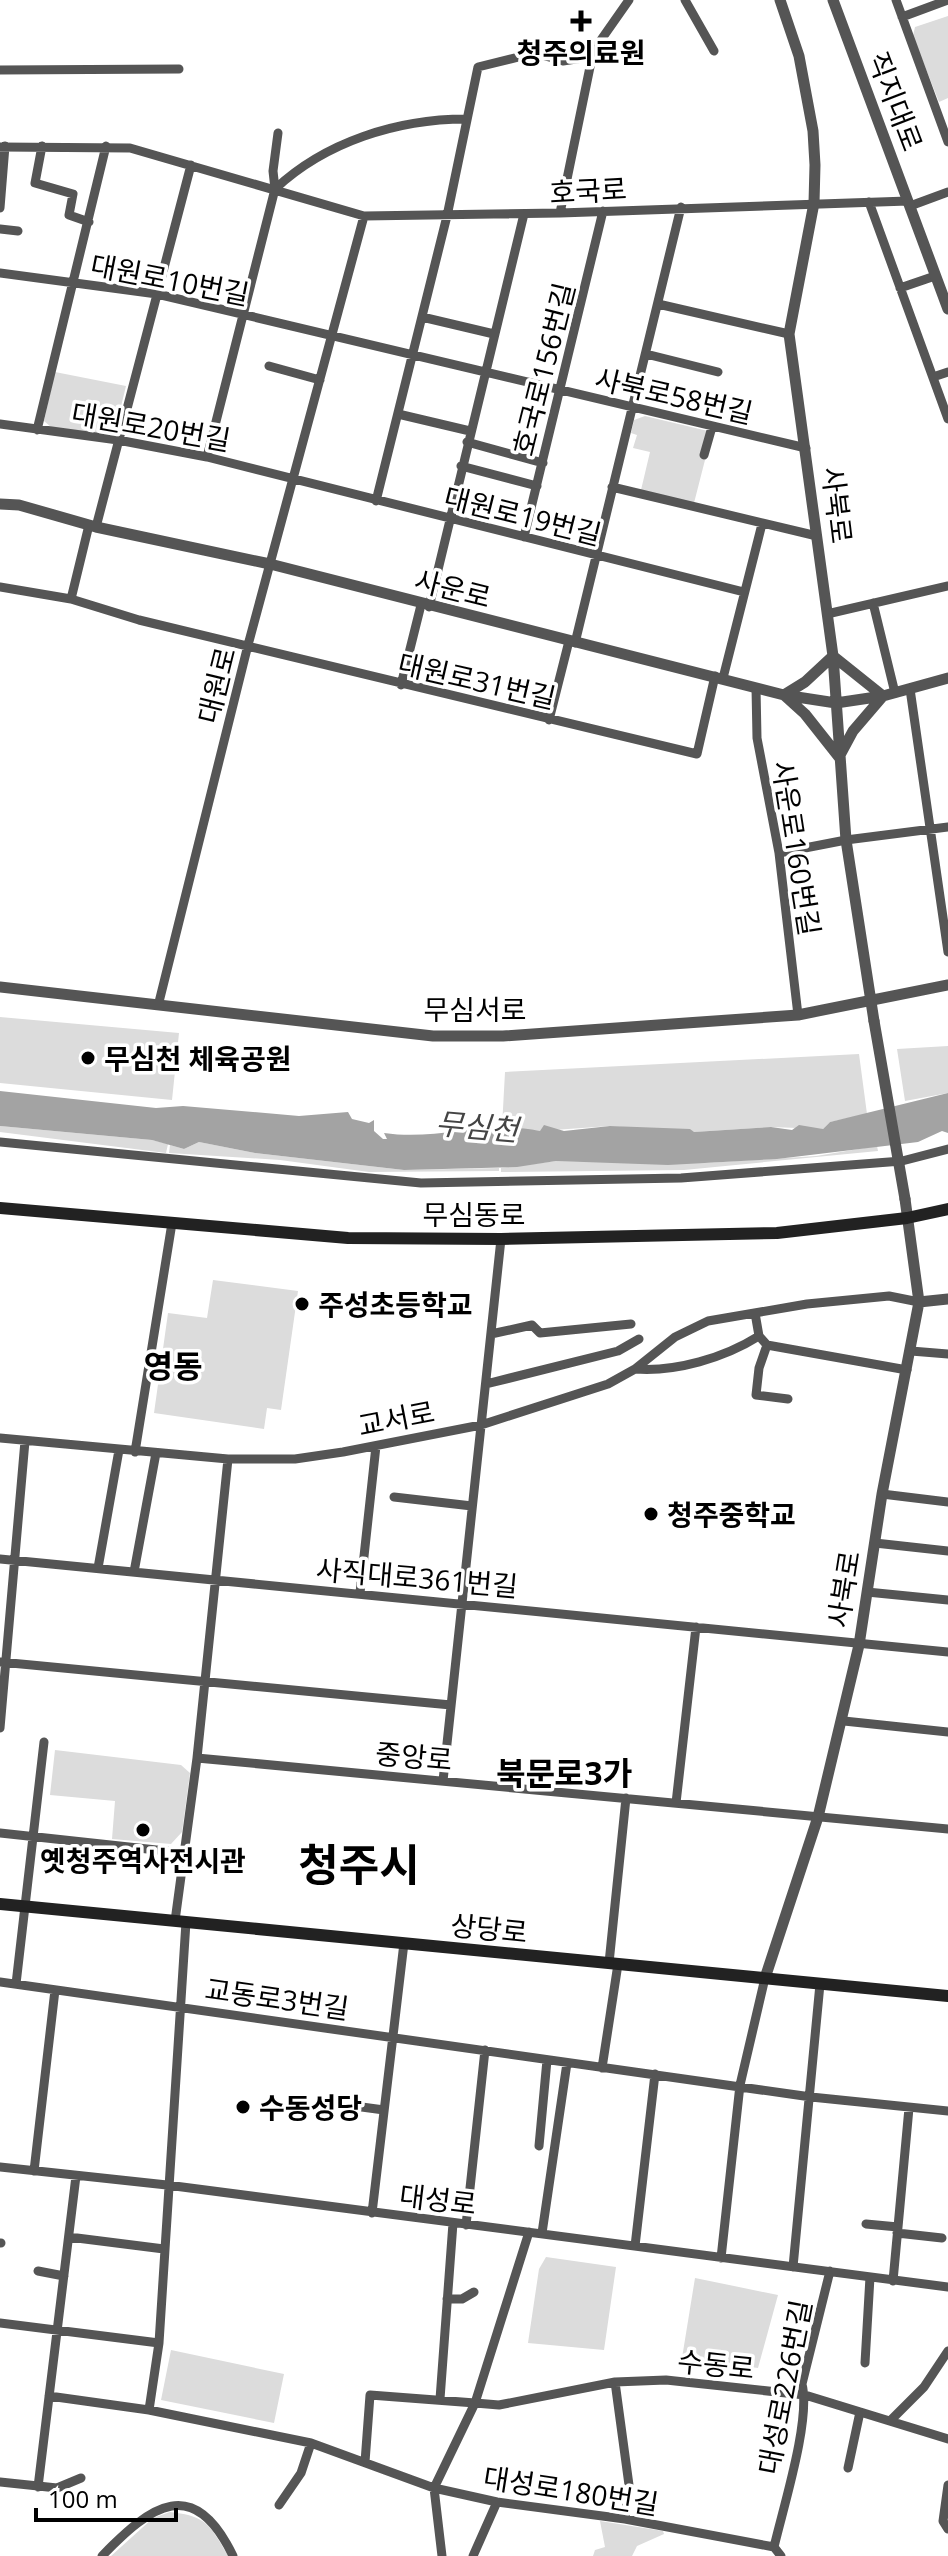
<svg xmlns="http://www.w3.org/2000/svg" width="948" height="2556" viewBox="0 0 948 2556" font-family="'Open Sans','Noto Sans KR',sans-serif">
<rect width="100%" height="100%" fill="#fff"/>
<!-- green -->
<path fill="#dcdcdc" d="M948,16V98L939,102L913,36L915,27Z
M55,372L126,386L115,431L108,435L51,427L44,421Z
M645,416L708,431L700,458L705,460L694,503L641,490L650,452L633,448L637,435L631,433L634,420Z
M0,1017L179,1033L172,1100L0,1083Z
M948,1046V1093L905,1101L897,1049Z
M859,1054L867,1114L830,1122L823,1129L771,1127L694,1132L610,1126L540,1131L502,1127L505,1072Z
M0,1126L152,1140L168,1144L166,1153L0,1132Z
M199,1142L255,1153L404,1170L499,1168V1171L369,1172L280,1160L169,1153L170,1145L184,1149Z
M877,1146L878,1151L684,1170L501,1172V1168L556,1161L707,1163L816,1156Z
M213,1280L298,1291L281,1410L267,1408L264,1429L154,1413L168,1313L207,1318Z
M55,1750L181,1765L190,1773L182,1832L171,1844L112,1839L115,1801L50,1795Z
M546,2257L616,2267L604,2350L528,2343L539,2269Z
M695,2278L778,2295L758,2368L682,2358Z
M171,2350L284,2374L274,2423L161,2400Z
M170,2512C207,2516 210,2525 228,2556H111L153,2518Z
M600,2521L663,2531L664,2534L637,2546L632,2556H593L595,2550L605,2547Z"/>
<!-- water -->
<path fill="#a3a3a3" d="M0,1091L156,1108L183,1106L299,1116L348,1112L352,1119L369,1123L374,1120V1131L383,1139H387L384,1133C437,1141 487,1120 540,1131L544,1125L564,1131L610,1126L690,1129L694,1132L771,1127L792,1130L799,1125L823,1129L830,1122L948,1093V1133L942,1131L918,1142L777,1159L668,1165L556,1161L517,1167L404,1170L255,1153L199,1142L184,1149L152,1140L0,1126Z"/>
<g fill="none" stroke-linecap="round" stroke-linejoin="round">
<!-- minor -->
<path stroke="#555" stroke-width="9" d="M685,0L714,51
M896,0L948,142
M902,17L948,0
M0,70L179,69
M42,146L35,183L73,194L69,215L89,222
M0,147L130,148L364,216L560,213L908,201
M275,189C325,142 397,119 466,119
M869,202L948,419
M910,206L948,192
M0,208L5,146
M560,213L590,67
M0,229L18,231
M0,273L157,294L806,448
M900,288L935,276
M658,304L789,334
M422,317L494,334
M646,354L718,372
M269,366L320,380
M933,377L948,372
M398,414L470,431
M0,424L118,440L207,457L744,592
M37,430L106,146
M467,442L543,463
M704,455L712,427
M207,457L275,189L273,171L278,133
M461,466L537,486
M612,487L817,536
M376,501L447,216L478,67L535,53L563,61L589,57L629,0
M96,527L191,165
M524,537L603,211
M0,587L71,599L139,620L697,754L715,676
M71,599L89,525
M873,603L895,693
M429,607L524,214
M827,614L948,586
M575,643L681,207
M723,678L762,524
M401,685L421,605
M756,688L757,738L779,853L798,1015
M910,689L948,952
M549,720L569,641
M779,853L846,840L948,827
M159,1002L248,645L364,216
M0,1142L421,1183L681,1178L902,1161L948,1149
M755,1313L759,1336L767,1345L907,1370
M491,1334L532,1325L540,1333L631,1324
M767,1345L759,1368L756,1395L788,1399
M911,1351L948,1354
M635,1369C676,1372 724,1358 759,1336
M486,1384L618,1351L639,1339
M0,1438L228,1459H295L343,1452L481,1425L608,1384L635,1369L675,1337L708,1321L807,1304L889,1296L919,1302
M135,1452L172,1223
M882,1494L948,1502
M394,1497L472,1506
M875,1543L948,1551
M0,1559L948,1652
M98,1568L119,1450
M134,1572L156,1453
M867,1592L948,1600
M360,1593L376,1446
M0,1662L451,1705
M844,1721L948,1732
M0,1728L25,1441
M197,1758L948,1829
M443,1781L501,1239
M676,1803L696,1627
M0,1833L184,1853
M175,1921L197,1758L228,1459
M609,1963L626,1798
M0,1982L811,2097L948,2111
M16,1984L44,1742
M602,2068L618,1964
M347,2105L384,2110
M539,2146L547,2060
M0,2167L167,2185L948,2287
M34,2171L55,1990
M372,2213L404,1943
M866,2224L898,2227
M466,2225L485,2050
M542,2233L567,2063
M897,2233L942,2238
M69,2237L164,2249
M0,2243H1
M635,2246L655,2074
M721,2258L740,2085L765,1978
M793,2267L820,1984
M38,2271L64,2276
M893,2281L909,2108
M447,2299H462L474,2292
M0,2323L159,2343
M865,2363L870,2277
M615,2382L629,2485L625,2519
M49,2396L149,2410L311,2443L434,2488L497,2502L625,2519L774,2547
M440,2399L453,2223
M149,2410L159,2343L186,1922
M890,2421L924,2387L948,2351
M365,2462L370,2395L475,2403L529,2232
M848,2468L860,2412
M0,2482L57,2488L81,2478
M948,2485L943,2521L948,2529
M38,2487L76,2176
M279,2505L301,2473L311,2443
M102,2556C151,2505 194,2474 233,2556
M442,2556L434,2488L475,2403L499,2405L615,2382L666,2380L805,2395L948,2439
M473,2556L497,2502
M781,2556L774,2547C783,2508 811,2420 802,2384L830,2271"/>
<!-- tertiary -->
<path stroke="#555" stroke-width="11" d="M780,0L799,56L813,131L815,165L814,203L789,334L833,656L846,840L874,1021
M833,0L948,309
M0,504L19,505L96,527L270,564L784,695L836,703L883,696L948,678
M833,656L883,696L853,731L839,757L805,714L784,695L805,682Z
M0,987L433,1036H503L798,1015L948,985
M919,1302L948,1299
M765,1978L818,1817L859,1645L882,1494L919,1302L905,1199"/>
<!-- secondary -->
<path stroke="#222" stroke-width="12" d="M0,1208L348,1238L501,1239L777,1233L907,1218L948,1209
M0,1904L948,1996"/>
<!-- tertiary-bridge -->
<path stroke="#555" stroke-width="11" d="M874,1021L905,1199"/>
</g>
<!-- markers -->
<g fill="#000" stroke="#fff" stroke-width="3">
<path d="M577 9h8v8h8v8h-8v8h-8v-8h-8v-8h8z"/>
<circle cx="88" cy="1058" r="8"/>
<circle cx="302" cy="1304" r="8"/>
<circle cx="651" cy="1514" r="8"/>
<circle cx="143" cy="1830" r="8"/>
<circle cx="243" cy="2107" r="8"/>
</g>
<g text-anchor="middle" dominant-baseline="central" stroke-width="7" stroke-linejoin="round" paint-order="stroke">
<!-- poi labels -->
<g font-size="28" font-weight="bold" fill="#000" stroke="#fff" text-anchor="start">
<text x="581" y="52" text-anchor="middle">청주의료원</text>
<text x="104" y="1058">무심천 체육공원</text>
<text x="318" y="1304">주성초등학교</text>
<text x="667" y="1514">청주중학교</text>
<text x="143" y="1860" text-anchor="middle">옛청주역사전시관</text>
<text x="259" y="2107">수동성당</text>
</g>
<!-- street labels -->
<g font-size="28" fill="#000" stroke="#fff">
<text transform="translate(896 101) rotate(69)">직지대로</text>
<text transform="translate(588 190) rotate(-3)">호국로</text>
<text transform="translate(170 279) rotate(11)">대원로10번길</text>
<text transform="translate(543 369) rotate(-76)">호국로156번길</text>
<text transform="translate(674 395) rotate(13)">사북로58번길</text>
<text transform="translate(151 426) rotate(10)">대원로20번길</text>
<text transform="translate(838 505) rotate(83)">사북로</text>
<text transform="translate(523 515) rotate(14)">대원로19번길</text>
<text transform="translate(453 588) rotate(14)">사운로</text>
<text transform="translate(477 680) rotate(13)">대원로31번길</text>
<text transform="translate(216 685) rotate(-76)">대원로</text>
<text transform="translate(797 848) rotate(81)">사운로160번길</text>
<text x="475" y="1009">무심서로</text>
<text x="474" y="1214">무심동로</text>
<text transform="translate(396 1418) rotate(-11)">교서로</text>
<text transform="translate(417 1577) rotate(5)">사직대로361번길</text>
<text transform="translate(843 1589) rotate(-81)">사북로</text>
<text transform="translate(414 1756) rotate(5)">중앙로</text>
<text transform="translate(489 1928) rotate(6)">상당로</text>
<text transform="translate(277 1998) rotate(8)">교동로3번길</text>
<text transform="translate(438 2199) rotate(7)">대성로</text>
<text transform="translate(716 2364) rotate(6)">수동로</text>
<text transform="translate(784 2387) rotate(-79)">대성로226번길</text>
<text transform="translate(571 2490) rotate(9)">대성로180번길</text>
</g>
<!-- water labels -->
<g font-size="30" font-style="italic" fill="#444" stroke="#fff">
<text transform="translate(477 1126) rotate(5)">무심천</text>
</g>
<!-- quarter labels -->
<g font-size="32" font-weight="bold" fill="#000" stroke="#fff">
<text x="173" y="1365">영동</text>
<text x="564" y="1772">북문로3가</text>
</g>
<!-- town labels -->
<g font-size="44" font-weight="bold" fill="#000" stroke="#fff">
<text x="359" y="1864">청주시</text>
</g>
</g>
<!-- scale -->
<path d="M36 2508v12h140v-12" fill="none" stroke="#000000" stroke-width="4"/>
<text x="48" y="2508" font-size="24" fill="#000000" stroke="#ffffff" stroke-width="6" paint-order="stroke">100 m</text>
</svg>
